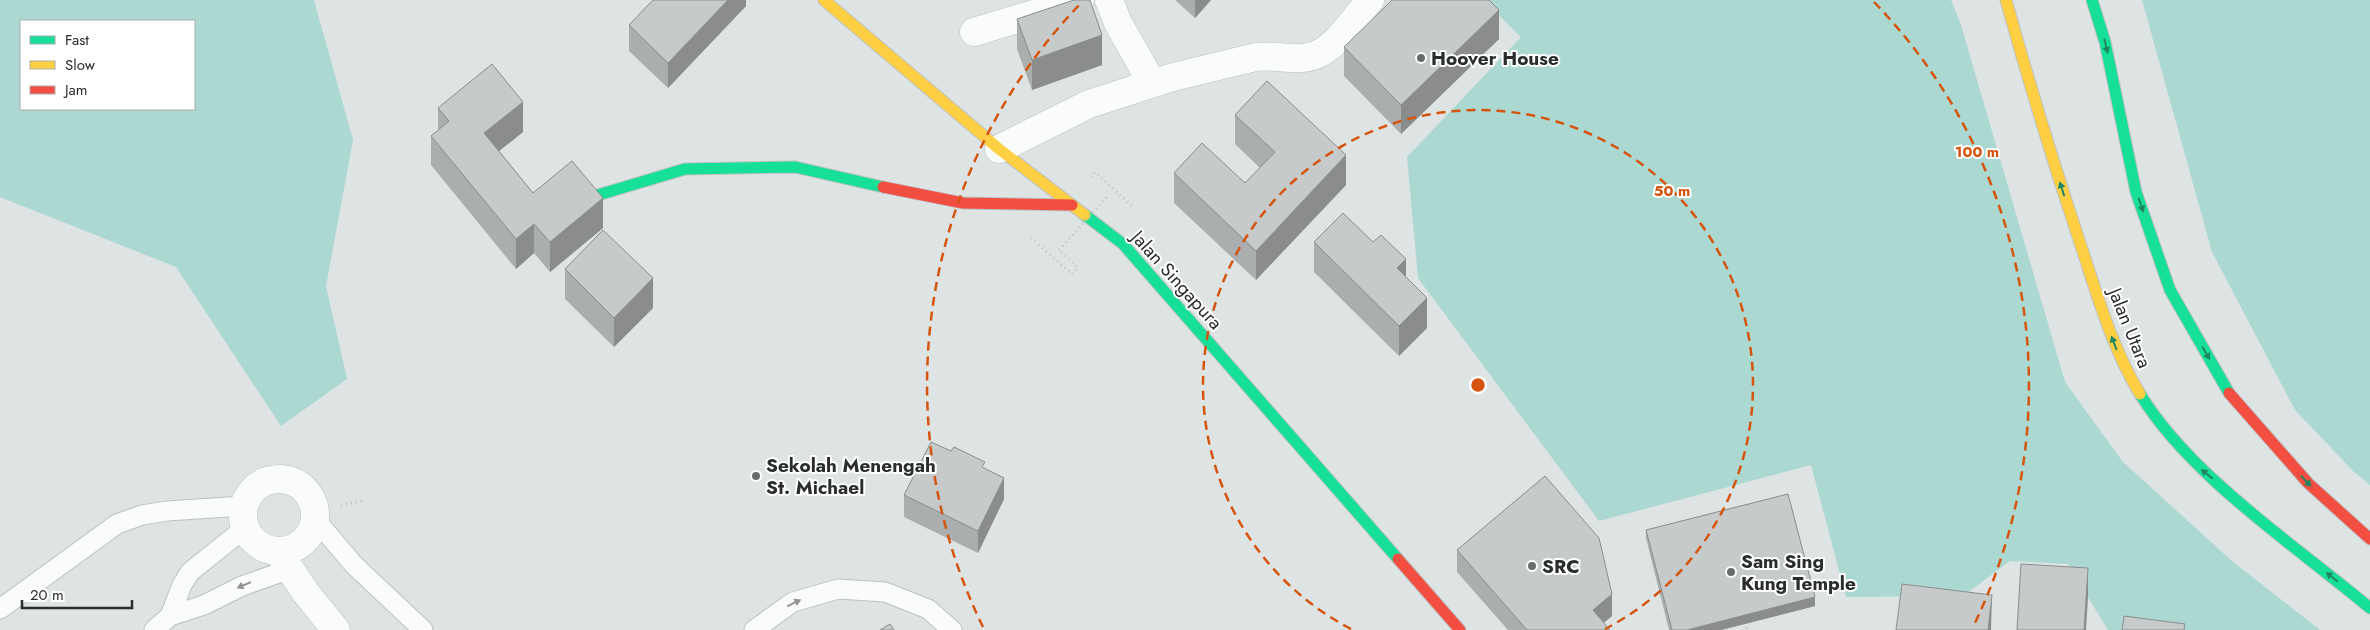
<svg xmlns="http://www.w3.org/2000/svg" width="2370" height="630" viewBox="0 0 2370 630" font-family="Jost,sans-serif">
<rect width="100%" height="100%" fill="#dee3e3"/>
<!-- green -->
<path fill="#abd8d1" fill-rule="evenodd" d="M0,0H314L353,140L326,286L347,379L281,426L176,267L0,197ZM194,21V109H21V21Z
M1483,0H1951L1961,25L2065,382L2123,462L2232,561L2320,630H2108L2068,564L2010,561L1963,596L1846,597L1811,465L1599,521L1418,278L1407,157L1521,37Z
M2142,0H2370V485L2353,471L2295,410L2212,252Z"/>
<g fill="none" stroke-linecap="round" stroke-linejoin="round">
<defs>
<path id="lane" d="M315,519L354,565L423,630
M0,609L117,524L142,515L167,511L244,506
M170,616L182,585L190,572L245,528
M154,630L170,616L204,605L242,586L290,569
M754,630L793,602L838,589L885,592L928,609L952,630"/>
<path id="street" d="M1109,0L1118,23L1152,83
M974,32L1080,0
M999,149L1089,104L1173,77L1256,57C1271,55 1286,59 1302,58C1332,57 1352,21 1370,0
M243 515a36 36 0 1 1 72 0a36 36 0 1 1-72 0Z
M278,551L306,593L336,630"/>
<path id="fast" d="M2092,0L2105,42L2136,192L2170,290L2229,393
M598,195L685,169L795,167L883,187
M1085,215L1123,244L1398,559
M2140,394C2190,476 2296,546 2370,608"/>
<path id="slow" d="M824,0L999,149L1085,215
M2006,0C2029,83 2054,165 2081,246C2098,297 2112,348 2140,394"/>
<path id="jam" d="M883,187L963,203L1072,205
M2229,393L2308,483L2370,539
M1398,559L1460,630"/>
</defs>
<!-- lane casing -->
<use href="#lane" stroke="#bdc1c1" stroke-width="21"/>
<!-- street casing -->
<use href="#street" stroke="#bdc1c1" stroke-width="29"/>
<!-- fast casing -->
<use href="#fast" stroke="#bdc1c1" stroke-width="13"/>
<!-- slow casing -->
<use href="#slow" stroke="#bdc1c1" stroke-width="13"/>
<!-- jam casing -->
<use href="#jam" stroke="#bdc1c1" stroke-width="13"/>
<!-- path -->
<path stroke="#bfc2c1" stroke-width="3" stroke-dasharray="1 4" stroke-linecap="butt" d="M1091,177L1095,172L1132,206
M1031,238L1072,274L1078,267L1059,250
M341,505L362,501
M1745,623L1747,630"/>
<!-- lane -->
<use href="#lane" stroke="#fafbfb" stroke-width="19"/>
<!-- street -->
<use href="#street" stroke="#fafbfb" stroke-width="28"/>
<!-- fast -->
<use href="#fast" stroke="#16e098" stroke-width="11"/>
<!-- slow -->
<use href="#slow" stroke="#ffcf43" stroke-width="11"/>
<!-- jam -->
<use href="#jam" stroke="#f24e42" stroke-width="11"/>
<!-- path-bridge -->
<path stroke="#bfc2c1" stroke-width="3" stroke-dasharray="1 4" stroke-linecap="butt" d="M1059,250L1108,196"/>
</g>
<!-- wall -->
<path fill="#aaaeae" d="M746,0V6L668,88L629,51V25Z
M1175,0H1211L1195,18Z
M1017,19L1102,65L1032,90L1017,49Z
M1499,39L1401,134L1344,76V47Z
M438,108L523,132L499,151L533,193L603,228L550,272L534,253L516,269L431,165V136L438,130Z
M1235,115L1346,185L1256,280L1174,203V173L1245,183L1260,168L1235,144Z
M1314,242L1406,277L1427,328L1399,356L1314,272Z
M565,269L653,308L614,347L565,299Z
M985,469L1004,499L978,553L904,517V495Z
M1646,530L1815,606L1721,630H1669L1646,538Z
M1457,550L1612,616L1603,623L1610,630H1508L1457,572Z"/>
<!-- shaded-wall -->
<path fill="#8b8d8d" d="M728,0H746V6L668,88V63Z
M1195,0H1211L1195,18Z
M1499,10V39L1401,134V105Z
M1102,35V65L1032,90V60Z
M523,102V132L484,163V133Z
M1346,155V185L1256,280V251Z
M603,198V228L550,272V242Z
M534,224V253L516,269V239Z
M1406,259V289L1397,268Z
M653,278V308L614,347V318Z
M1427,298V328L1399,356V326Z
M1004,478V499L978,553V531Z
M2088,568V597L2086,630H2084Z
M1612,594V616L1595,630L1593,610Z
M1992,595L1991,630H1988Z
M1815,597V606L1721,630H1687Z"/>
<!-- building -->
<path fill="#c6caca" stroke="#8b8d8d" d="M653,0H728L668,63L629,25Z
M1074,0H1090L1102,35L1032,60L1017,19Z
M1392,0H1489L1499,10L1401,105L1344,47Z
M492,64L523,102L484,133L533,193L572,161L603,198L550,242L534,224L516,239L431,136L449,121L438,108Z
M1267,81L1346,155L1256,251L1174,173L1202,143L1245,183L1275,152L1235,115Z
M1343,213L1373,242L1381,235L1406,259L1397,268L1427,298L1399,326L1314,242Z
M603,230L653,278L614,318L565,269Z
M931,442L951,451L954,447L985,462L982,467L1004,478L978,531L904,495Z
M1545,476L1599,538L1612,594L1593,610L1610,630H1527L1457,550Z
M1788,494L1815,597L1687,630H1672L1646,530Z
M2021,564L2088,568L2084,630H2017Z
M1902,584L1992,595L1988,630H1896Z
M2124,616L2185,624L2184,630H2122Z
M890,624L894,630H880Z"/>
<!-- one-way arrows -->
<defs><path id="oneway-solid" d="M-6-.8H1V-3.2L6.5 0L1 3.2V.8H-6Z" transform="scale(1.25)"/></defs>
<g fill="#208662">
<use href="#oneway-solid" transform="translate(2106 46) rotate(77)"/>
<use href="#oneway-solid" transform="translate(2062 189) rotate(-108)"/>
<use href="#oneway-solid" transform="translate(2141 205) rotate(71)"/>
<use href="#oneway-solid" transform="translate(2114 343) rotate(-111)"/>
<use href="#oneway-solid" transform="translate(2206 353) rotate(60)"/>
<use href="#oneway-solid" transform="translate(2207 474) rotate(-140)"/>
<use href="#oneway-solid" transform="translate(2306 481) rotate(46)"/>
<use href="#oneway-solid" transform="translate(2332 577) rotate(-141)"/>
</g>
<g fill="#929494">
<use href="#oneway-solid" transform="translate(244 585) rotate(157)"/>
<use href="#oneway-solid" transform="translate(794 603) rotate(-26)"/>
</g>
<!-- distance rings -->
<g fill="none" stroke="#d5550f" stroke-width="2.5" stroke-dasharray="9 6">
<path d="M1351 629A275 275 0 1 1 1605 629"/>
<path d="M983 627A551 551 0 0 1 1082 2M1874 2A551 551 0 0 1 1973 627"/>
</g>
<!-- markers -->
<g fill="#686d6c" stroke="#fff" stroke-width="2">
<circle cx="1421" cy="58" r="5"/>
<circle cx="756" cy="476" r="5"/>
<circle cx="1532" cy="566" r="5"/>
<circle cx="1731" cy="572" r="5"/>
</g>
<g text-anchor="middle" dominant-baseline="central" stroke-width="4" stroke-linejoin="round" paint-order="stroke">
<!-- poi labels -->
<g font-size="19" font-weight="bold" fill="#292d2c" stroke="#fff" text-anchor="start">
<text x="1431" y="58">Hoover House</text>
<text x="766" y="465">Sekolah Menengah<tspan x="766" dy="22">St. Michael</tspan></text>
<text x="1741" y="561">Sam Sing<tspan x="1741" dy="22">Kung Temple</tspan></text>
<text x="1542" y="566">SRC</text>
</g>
<!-- street labels -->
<g font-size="19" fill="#292d2c" stroke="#fff">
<text transform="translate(1177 280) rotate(48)">Jalan Singapura</text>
<text transform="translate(2130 328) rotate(68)">Jalan Utara</text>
</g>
</g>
<circle cx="1478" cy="385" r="8" fill="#d5550f" stroke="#fff" stroke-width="2.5"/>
<g font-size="15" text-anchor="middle" font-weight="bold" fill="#d5550f" stroke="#fff" stroke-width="4" stroke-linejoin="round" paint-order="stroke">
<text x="1977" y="157">100 m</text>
<text x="1672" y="196">50 m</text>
</g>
<!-- legend -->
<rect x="20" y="20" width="175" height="90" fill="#ffffff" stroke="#a9abab"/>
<rect x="30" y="36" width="25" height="8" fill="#16e098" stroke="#a9abab"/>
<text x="65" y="45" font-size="15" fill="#292d2c">Fast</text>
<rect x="30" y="61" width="25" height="8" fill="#ffcf43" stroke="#a9abab"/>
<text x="65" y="70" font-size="15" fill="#292d2c">Slow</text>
<rect x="30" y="86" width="25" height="8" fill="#f24e42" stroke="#a9abab"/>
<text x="65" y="95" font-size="15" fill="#292d2c">Jam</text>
<!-- scale -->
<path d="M22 600v8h110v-8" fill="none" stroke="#292d2c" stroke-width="2.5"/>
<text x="30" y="600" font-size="15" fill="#292d2c" stroke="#ffffff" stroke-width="4" paint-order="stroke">20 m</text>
</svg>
